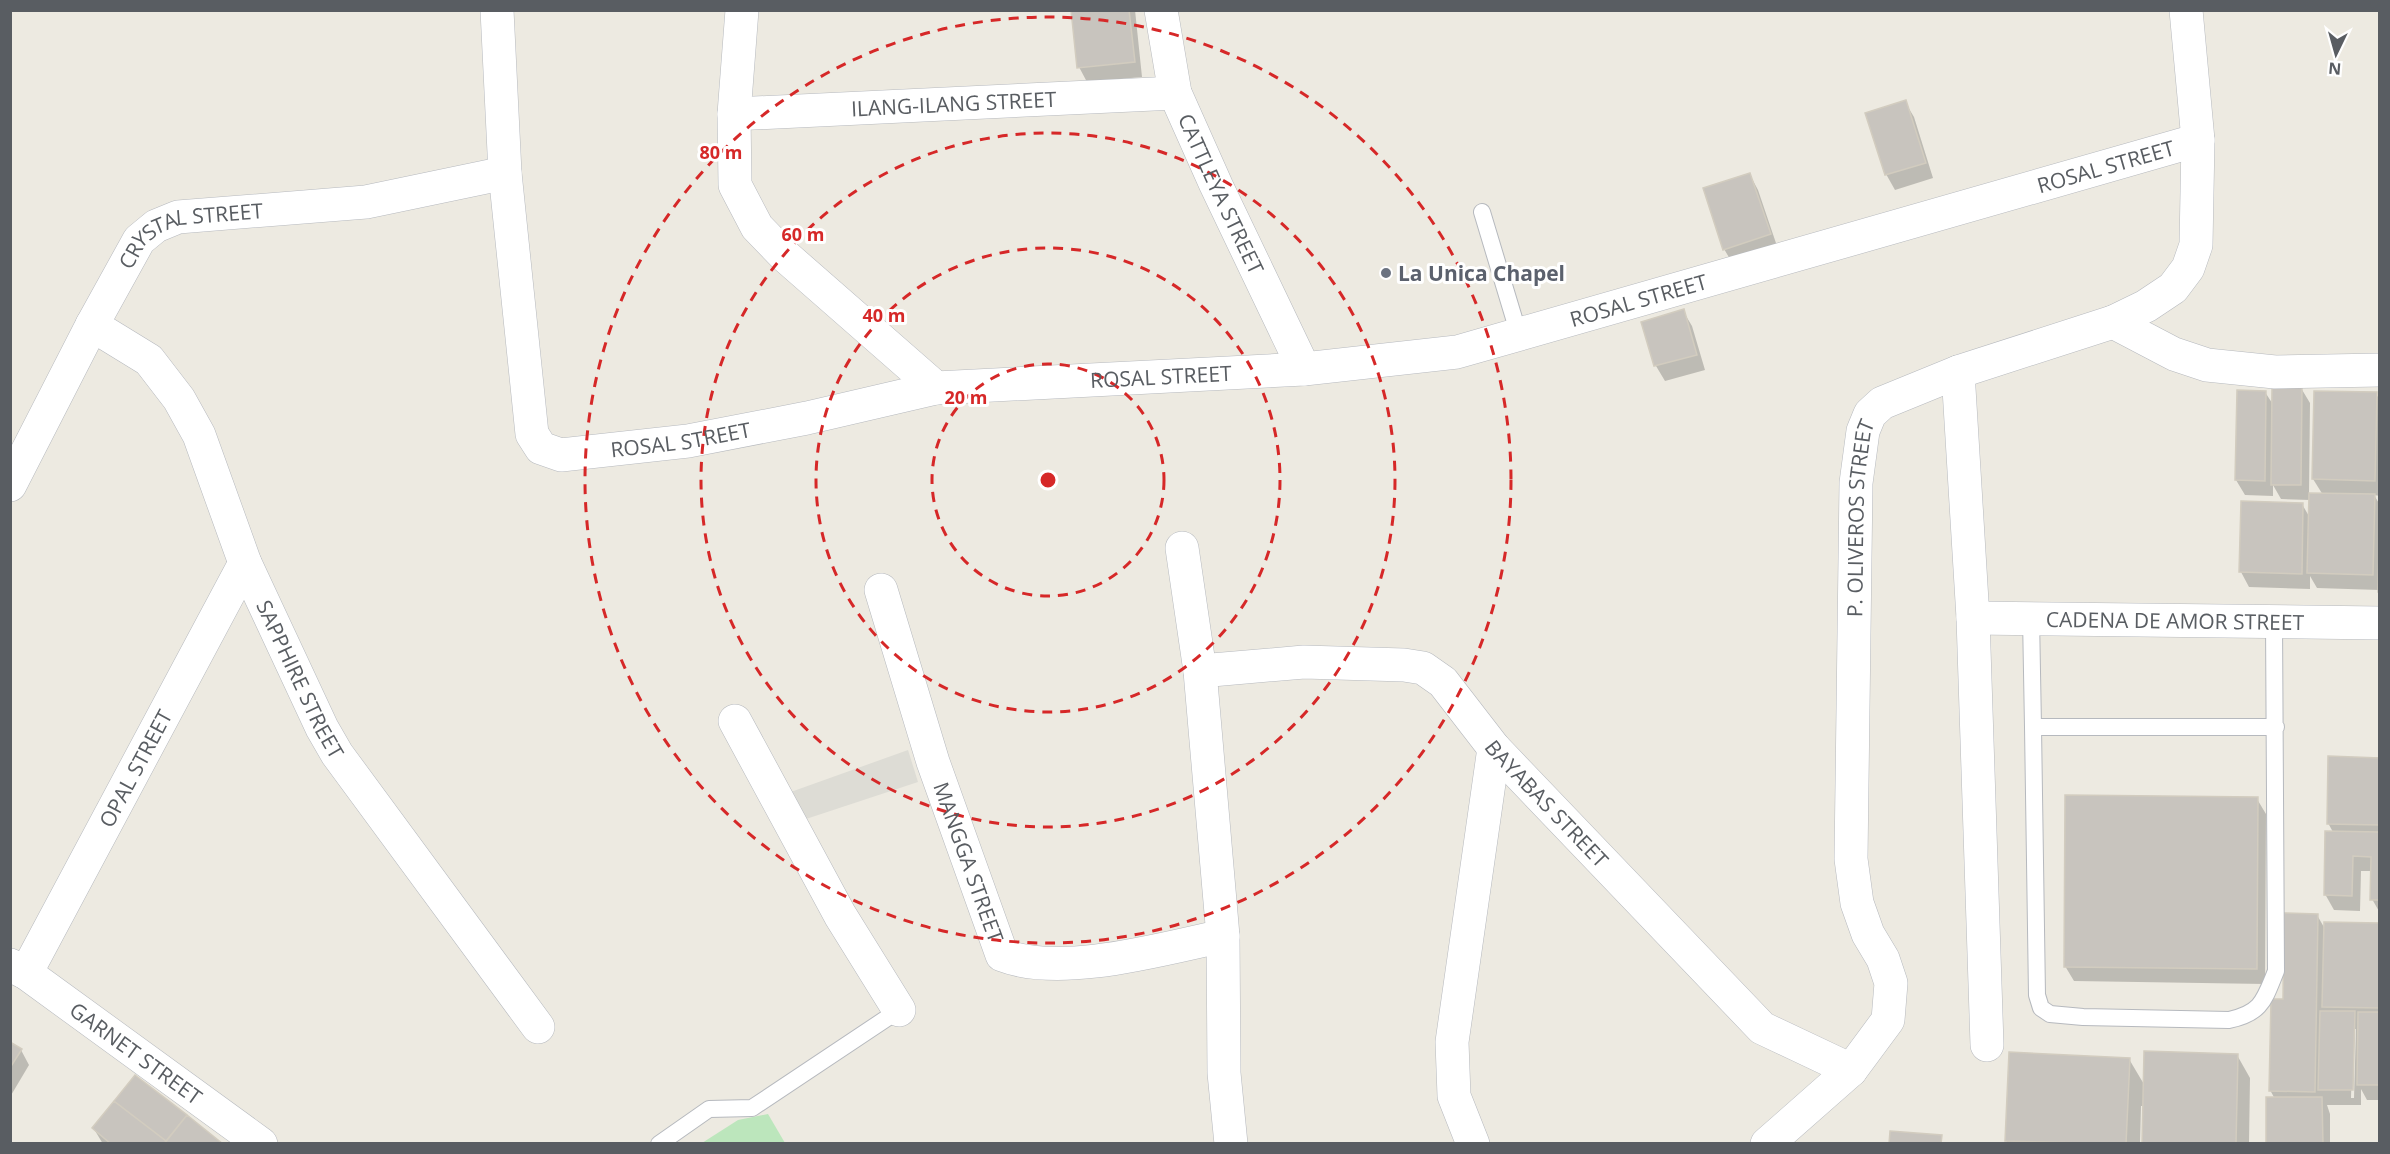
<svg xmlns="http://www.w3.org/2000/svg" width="2390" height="1154" viewBox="0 0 2390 1154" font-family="'Open Sans',sans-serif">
<rect width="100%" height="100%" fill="#edeae1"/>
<!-- industrial -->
<path fill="#dddcd5" d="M908,750L918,782L803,820L788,793Z"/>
<!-- green -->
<path fill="#bce6bc" d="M768,1114L785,1143H702L738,1120Z"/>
<!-- shadow -->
<path fill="#0003" fill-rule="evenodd" d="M1073,10H1135L1142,77L1087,82L1079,67Z
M1905,102L1914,117L1933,178L1895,190L1886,174Z
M1750,175L1758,190L1778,249L1733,264L1724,249Z
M1683,311L1692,326L1705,370L1665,381L1656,366L1643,323Z
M2301,388L2310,403L2309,495H2323L2313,479L2376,394L2380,400V496L2374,495L2380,505V592L2379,590L2317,588L2310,576V589L2249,587L2241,572L2242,503L2302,504L2310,518V500L2281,499L2273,485V496L2245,495L2236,480L2265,392L2274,406Z
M2380,759V913L2372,899V871H2361L2360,911L2334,910L2325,894L2333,832L2328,823Z
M2257,799L2266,814L2265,984L2074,981L2065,966Z
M2317,915L2325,929L2380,925V1100H2367L2361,1089V1105H2327L2330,1114V1144H2267L2275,1099L2270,1090L2284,1001ZM2353,1029H2356L2354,1098H2351Z
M10,1044L21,1050L29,1065L10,1097Z
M2237,1055L2250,1078L2249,1144H2143L2144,1106H2141L2140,1144H2008L2006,1140L2129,1059L2145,1086Z
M135,1077L221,1144H103L94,1129Z"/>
<!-- building -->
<path fill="#c8c4be" stroke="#d2ccbf" stroke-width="1.5" d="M1071,10H1129L1135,62L1077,68Z
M1906,100L1926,163L1885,175L1865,113Z
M1750,173L1771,234L1723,250L1703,188Z
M1684,309L1697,355L1654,366L1641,322Z
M2272,386H2302L2301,485H2271Z
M2237,390L2266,391L2265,481L2235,480Z
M2314,391L2377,392L2375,481L2312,479Z
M2309,493L2375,494L2373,575L2307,573Z
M2241,501L2303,503L2302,574L2239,572Z
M2380,511V592H2378Z
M2328,756L2380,758V825L2327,824Z
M2065,795L2258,797L2257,969L2064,967Z
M2325,831L2380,832V900H2370L2371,857L2353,856L2352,896L2324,895Z
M2284,913L2318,914L2315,1092L2269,1091L2271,999H2283Z
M2324,922L2380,923V1008L2322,1007Z
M2320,1011H2355L2353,1090H2318Z
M2358,1012H2380V1085H2357Z
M10,1042L22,1049L10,1068Z
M2144,1051L2238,1054L2236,1144H2142Z
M2009,1052L2130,1058L2126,1144L2005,1141Z
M135,1075L187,1115L166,1141L114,1101Z
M2266,1097H2322L2323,1144H2266Z
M114,1101L166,1141L164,1144H111L92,1128Z
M187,1115L223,1144H164Z
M1890,1131L1942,1135L1941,1144H1889Z"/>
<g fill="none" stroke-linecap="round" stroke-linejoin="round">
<defs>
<path id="lane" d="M1482,212L1519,335
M2031,617L2033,727H2276
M2033,727L2037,995L2041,1008L2050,1014L2083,1017L2229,1020C2262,1013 2264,1000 2276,971L2274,621
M659,1144L709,1109L752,1108L899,1010"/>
<g id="street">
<path id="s1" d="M497,10L505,173L532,434L541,448L561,455L688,441L807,418L936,388L1304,369L1457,352L2198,140"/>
<path d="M742,10L734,114L735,185L757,227L784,255L936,388"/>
<path id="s2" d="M1161,10L1175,93L1216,185L1304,369"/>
<path id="s3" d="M734,114L1175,93"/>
<path d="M2113,322L2174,354L2207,365L2275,372L2380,370"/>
<path id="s4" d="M92,325L149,360L179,399L199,435L245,563L322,728L337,754L538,1027"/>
<path d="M1958,372L1973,618L1987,1045"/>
<path id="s5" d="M10,485L92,325L139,240L156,226L178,217L366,202L505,173"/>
<path d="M1182,548L1200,671L1223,936L1224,1073L1231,1144"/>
<path id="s6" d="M881,590L933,762L1002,955C1061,978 1162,949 1223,936"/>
<path id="s7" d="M1973,618L2380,623"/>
<path id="s8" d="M1200,671L1304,662L1404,665L1423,668L1443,682L1494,748L1762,1028L1851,1070"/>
<path d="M735,721L840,915L899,1010"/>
<path id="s9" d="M10,965L26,973L261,1144"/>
<path id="s10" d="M26,973L245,563"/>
<path d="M1473,1144L1454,1096L1452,1042L1494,748"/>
<path id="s11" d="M1767,1144L1851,1070L1888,1020L1891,983L1883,959L1868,934L1857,903L1851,859L1856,483L1863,431L1870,414L1882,403L1958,372L2113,322L2146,306L2173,288L2188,268L2196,245L2198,140L2186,10"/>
</g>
</defs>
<!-- lane casing -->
<use href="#lane" stroke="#b6b9be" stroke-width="18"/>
<!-- street casing -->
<use href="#street" stroke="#b6b9be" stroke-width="34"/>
<!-- lane -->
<use href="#lane" stroke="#fff" stroke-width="16"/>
<!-- street -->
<use href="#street" stroke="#fff" stroke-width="33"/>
</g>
<!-- distance rings -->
<g fill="none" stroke="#d62828" stroke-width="3" stroke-dasharray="10 8">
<circle cx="1048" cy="480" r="116"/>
<circle cx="1048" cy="480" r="232"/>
<circle cx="1048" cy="480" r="347"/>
<circle cx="1048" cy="480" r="463"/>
</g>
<!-- markers -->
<circle fill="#6b7280" stroke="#fff" stroke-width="2" cx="1386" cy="273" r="6"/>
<g text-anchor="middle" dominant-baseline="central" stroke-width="6" stroke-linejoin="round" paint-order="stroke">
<!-- street labels -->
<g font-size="21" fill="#595d62" stroke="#fff">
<text stroke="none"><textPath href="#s3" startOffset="220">ILANG-ILANG STREET</textPath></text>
<text stroke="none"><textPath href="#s1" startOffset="2042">ROSAL STREET</textPath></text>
<text stroke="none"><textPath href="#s2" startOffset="195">CATTLEYA STREET</textPath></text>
<text stroke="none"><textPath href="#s5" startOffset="327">CRYSTAL STREET</textPath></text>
<text stroke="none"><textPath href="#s1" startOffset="1556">ROSAL STREET</textPath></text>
<text stroke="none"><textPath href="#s1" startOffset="1070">ROSAL STREET</textPath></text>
<text stroke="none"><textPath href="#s1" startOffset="584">ROSAL STREET</textPath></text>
<text stroke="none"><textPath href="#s11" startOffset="684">P. OLIVEROS STREET</textPath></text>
<text stroke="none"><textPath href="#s7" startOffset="202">CADENA DE AMOR STREET</textPath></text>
<text stroke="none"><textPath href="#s4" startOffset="422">SAPPHIRE STREET</textPath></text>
<text stroke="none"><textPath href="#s10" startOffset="232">OPAL STREET</textPath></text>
<text stroke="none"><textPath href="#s8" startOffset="408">BAYABAS STREET</textPath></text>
<text stroke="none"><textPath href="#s6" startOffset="286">MANGGA STREET</textPath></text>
<text stroke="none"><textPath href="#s9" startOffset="154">GARNET STREET</textPath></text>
</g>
<!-- worship labels -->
<g font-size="21" font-weight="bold" fill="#5b616d" stroke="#fff" text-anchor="start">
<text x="1398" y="273">La Unica Chapel</text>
</g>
</g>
<circle cx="1048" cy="480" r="9" fill="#d62828" stroke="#fff" stroke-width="3"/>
<g font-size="18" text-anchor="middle" font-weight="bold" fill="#d62828" stroke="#fff" stroke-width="6" stroke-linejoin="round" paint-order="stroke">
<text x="721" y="159">80 m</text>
<text x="803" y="241">60 m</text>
<text x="884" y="322">40 m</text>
<text x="966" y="404">20 m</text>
</g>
<!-- border -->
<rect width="2390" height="1154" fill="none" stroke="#595d62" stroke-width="24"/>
<!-- north arrow -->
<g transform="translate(2336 54) rotate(185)" stroke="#ffffff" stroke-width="4.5" paint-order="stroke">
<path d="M0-4.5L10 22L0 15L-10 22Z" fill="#595d62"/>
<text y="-9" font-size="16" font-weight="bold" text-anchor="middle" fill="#595d62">N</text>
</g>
</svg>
